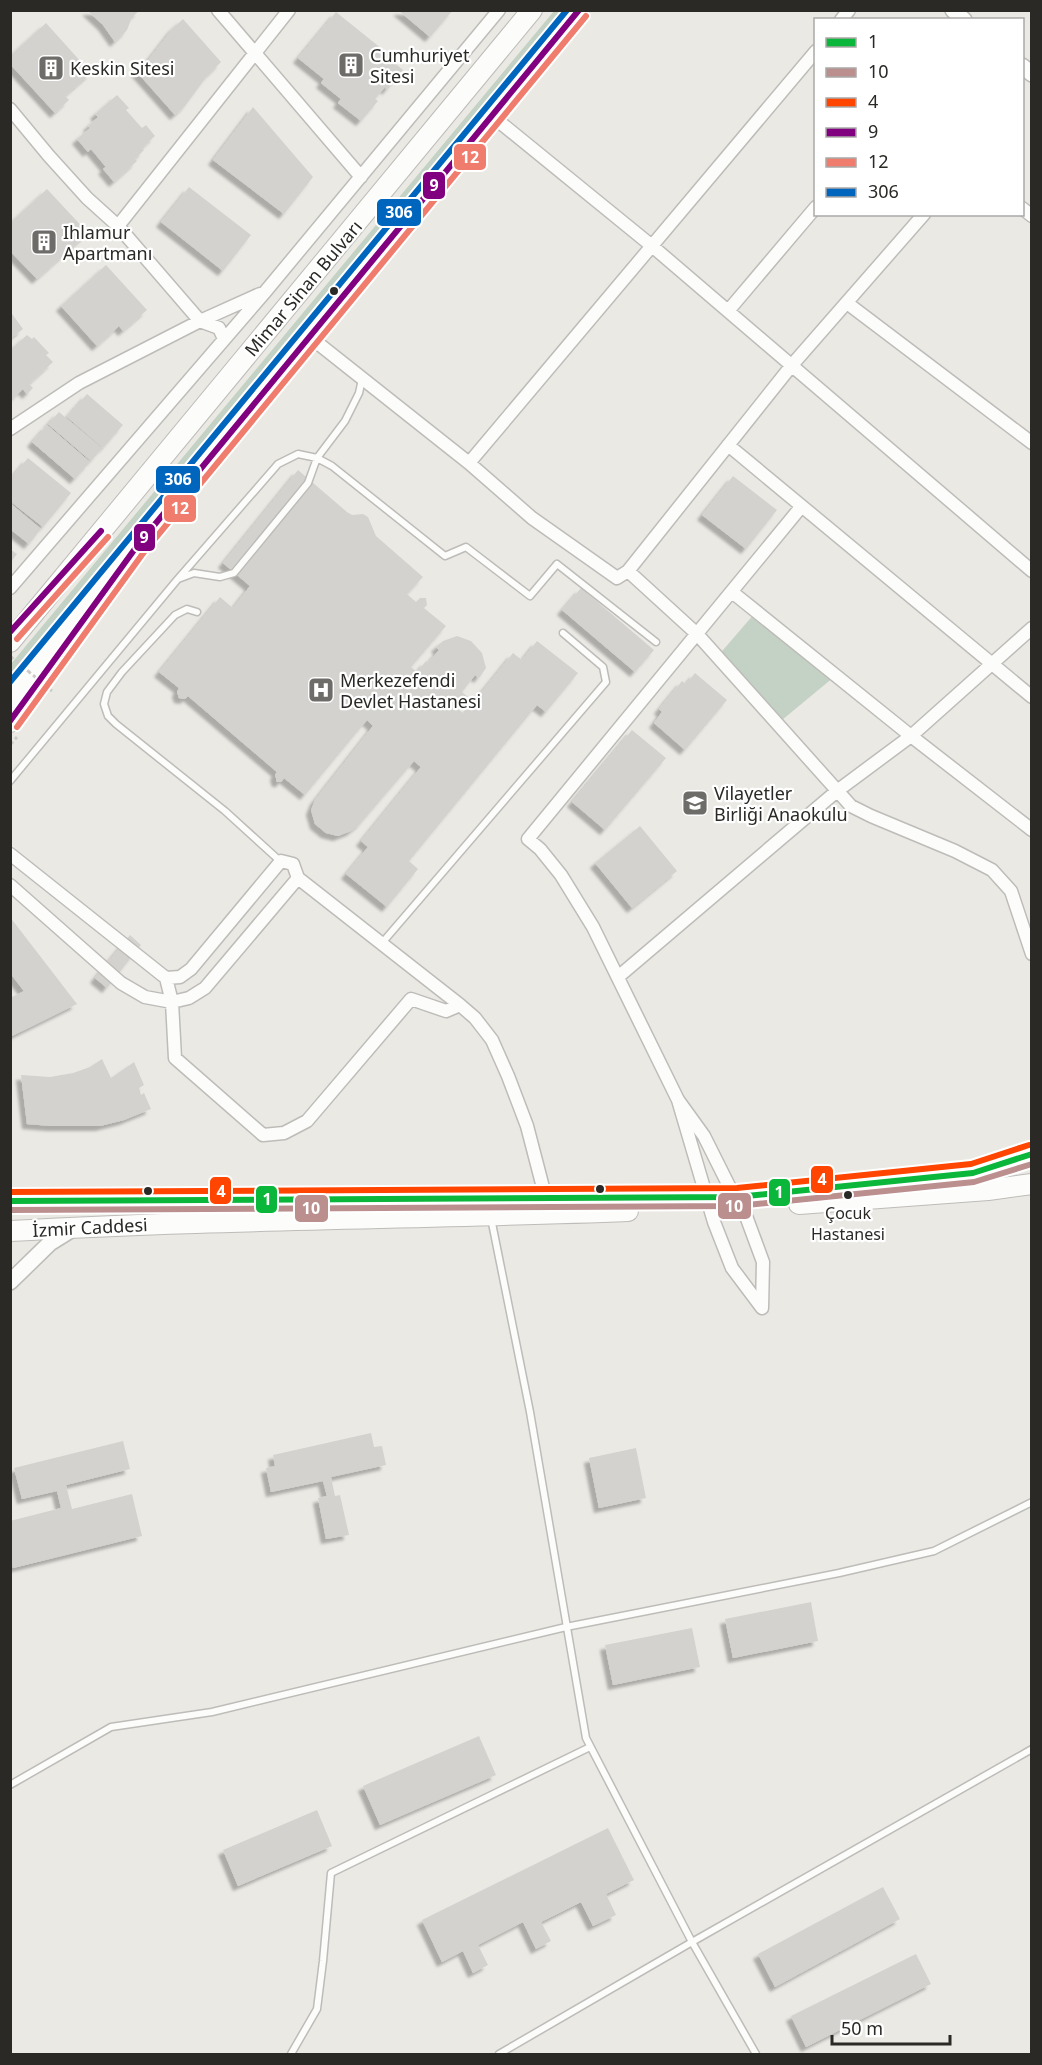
<svg xmlns="http://www.w3.org/2000/svg" width="1042" height="2065" viewBox="0 0 1042 2065" font-family="'Noto Sans',sans-serif">
<defs>
<filter id="shadow"><feDropShadow dx="-5" dy="5" stdDeviation="1.5" flood-color="#0004"/></filter>
</defs>
<rect width="100%" height="100%" fill="#ebe9e4"/>
<!-- green -->
<path fill="#c3d2c4" d="M554,11H566L11,680L10,665Z
M755,613L834,677L782,720L717,657Z"/>
<!-- building -->
<path fill="#d4d2cf" filter="url(#shadow)" d="M87,10H140L132,17L127,30L115,42L103,25Z
M398,10H453L430,37Z
M336,12L392,57L390,59L403,70L387,90L385,87L375,99L378,101L361,121L338,103L341,99L321,83L324,79L298,58Z
M183,19L221,62L207,76L185,106L175,115L136,71L149,59L173,28Z
M46,23L91,73L65,96L69,100L55,113L10,64V56Z
M117,95L129,108L126,110L142,128L146,125L155,136L142,148L144,150L135,159L137,161L114,182L103,169L106,167L91,149L88,152L77,139L90,128L88,126L98,117L95,114Z
M253,107L313,177L284,214L213,160Z
M189,187L251,235L223,271L161,222Z
M47,189L88,233L37,279L10,251V223Z
M106,265L147,310L123,331L119,326L97,346L61,306Z
M10,311L23,329L10,339Z
M27,335L32,339L34,337L49,353L46,355L53,362L29,384L33,388L27,394L23,389L12,399L10,350Z
M87,394L123,425L103,448L67,417Z
M59,412L102,448L91,461L48,424Z
M47,425L90,462L75,479L32,442Z
M28,458L71,493L43,527L10,501V479Z
M298,470L347,512L352,515L363,514L368,517L376,536L423,577L407,594L416,602L420,598H426L427,605L424,608L446,626L411,667L417,672L426,661L428,663L439,650L436,647L443,641L457,636L471,641L482,653L486,668L479,678L475,675L462,692L468,697L458,709L464,714L513,653L522,660L537,641L578,673L546,712L537,705L409,861L418,869L387,907L346,874L368,847L361,841L421,767L414,761L360,824L351,831L338,836L326,833L315,824L311,810L315,800L373,726L367,720L305,795L284,778L281,782H277L275,775L277,772L188,696L185,699L179,698L177,692L179,688L159,672L220,597L233,608L250,586L223,563Z
M733,476L777,510L746,549L702,515Z
M10,503L41,529L29,544L10,529Z
M10,549L17,554L10,563Z
M581,588L654,650L635,672L562,610Z
M695,673L727,700L685,750L654,723L662,712L659,709L682,681L686,684Z
M632,730L666,758L605,830L572,802Z
M640,826L677,871L632,908L595,863Z
M10,917L77,1004L10,1037V998L24,991L10,973Z
M130,935L141,945L107,988L95,978Z
M102,1059L111,1078L134,1062L144,1085L139,1088L141,1095L144,1093L151,1109L124,1120L100,1126H52L27,1124L21,1075L50,1077L73,1073L90,1067Z
M371,1433L374,1447L382,1446L386,1465L331,1477L335,1496L340,1495L349,1535L326,1539L318,1498L327,1496L323,1481L271,1492L266,1468L275,1466L273,1455Z
M123,1441L130,1469L66,1485L72,1509L132,1494L142,1536L13,1568L10,1558V1521L61,1508L57,1491L22,1499L14,1468Z
M636,1448L646,1498L599,1508L589,1458Z
M811,1602L818,1641L733,1658L725,1619Z
M692,1628L700,1667L613,1685L605,1645Z
M479,1736L496,1775L380,1825L363,1786Z
M317,1810L332,1846L238,1886L223,1850Z
M608,1828L634,1880L606,1894L616,1915L593,1926L581,1902L541,1922L551,1941L536,1949L523,1922L478,1945L488,1965L473,1973L463,1951L442,1962L422,1920Z
M883,1887L900,1919L775,1987L758,1954Z
M916,1954L931,1984L806,2047L791,2016Z"/>
<g fill="none" stroke-linecap="round" stroke-linejoin="round">
<defs>
<path id="service" d="M178,579L194,573L220,577L234,573L308,483L317,458L345,421L359,393L362,379
M197,612L187,609L175,615L122,672L107,692L104,704L108,716L116,724L225,811L280,861
M10,781L177,580L278,464L298,454L317,458L332,466L445,556L466,547L530,596L557,564L656,642
M382,943L606,682L603,667L563,633
M491,1218L530,1412L586,1738L692,1942L756,2054
M10,1785L111,1727L212,1712L566,1627L839,1573L934,1551L1032,1502
M291,2054L317,2009L323,1961L331,1873L590,1747
M499,2054L692,1942L1032,1749"/>
<path id="minor" d="M218,10L361,177
M841,20L849,10
M10,109L49,156L87,198L118,226L200,321L219,328L224,339
M491,115L652,246L1032,571
M1022,208L1032,216
M118,226L289,10
M847,303L1032,443
M728,311L816,207
M310,337L469,463L532,518L617,578L628,571L697,634L851,806L871,816L955,851L992,870L1011,891L1032,954
M10,429L79,383L200,321L260,294
M728,445L1032,697
M469,463L816,51
M628,571L792,365L924,214
M10,588L265,292L499,10
M732,592L911,736L1032,628
M10,854L166,978L180,977L191,969L281,861L293,864L298,878L460,1005L446,1011L411,999L307,1121L284,1133L263,1135L175,1058L172,1002L166,978
M10,885L121,983L145,997L172,1002L189,998L205,988L298,878
M618,977L837,791L911,736L1032,830
M460,1005L475,1018L492,1040L508,1076L527,1126L546,1199
M678,1100L714,1222L732,1268L762,1308L763,1262L743,1208L730,1188L704,1136L678,1100L593,927L561,875L540,849L528,839L801,507"/>
<path id="tertiary" d="M953,10L964,20
M1022,66L1032,74
M10,1282L50,1243L74,1228"/>
<path id="primary" d="M10,1201L737,1197L973,1173L1032,1154
M799,1204L988,1190L1032,1184
M10,1231C216,1219 422,1219 628,1211"/>
<path id="trunk" d="M10,642L532,10
M10,697L579,10
M10,722L43,677"/>
</defs>
<!-- service casing -->
<use href="#service" stroke="#bebcb9" stroke-width="9"/>
<!-- minor casing -->
<use href="#minor" stroke="#bebcb9" stroke-width="15"/>
<!-- tertiary casing -->
<use href="#tertiary" stroke="#bebcb9" stroke-width="18"/>
<!-- primary casing -->
<use href="#primary" stroke="#bebcb9" stroke-width="22"/>
<!-- trunk casing -->
<use href="#trunk" stroke="#bebcb9" stroke-width="22"/>
<!-- path -->
<path stroke="#cccac8" stroke-width="3" stroke-dasharray="4.5 3" stroke-linecap="butt" d="M10,745L17,737"/>
<!-- service -->
<use href="#service" stroke="#fcfcfb" stroke-width="6"/>
<!-- minor -->
<use href="#minor" stroke="#fcfcfb" stroke-width="12"/>
<!-- tertiary -->
<use href="#tertiary" stroke="#fcfcfb" stroke-width="15"/>
<!-- primary -->
<use href="#primary" stroke="#fcfcfb" stroke-width="20"/>
<!-- trunk -->
<use href="#trunk" stroke="#fcfcfb" stroke-width="20"/>
<!-- path-bridge -->
<path stroke="#cccac8" stroke-width="3" stroke-dasharray="4.5 3" stroke-linecap="butt" d="M10,656L52,691"/>
<defs>
<path id="bus-1" d="M10,1201L737,1197L973,1173L1032,1154"/>
<path id="bus-2" d="M10,1210L737,1206L974,1182L1032,1164"/>
<path id="bus-3" d="M10,1192L737,1188L971,1164L1029,1145"/>
<path id="bus-4" d="M10,632L101,531
M10,721L137,546L579,10"/>
<path id="bus-5" d="M17,639L108,537
M17,727L144,552L586,16"/>
<path id="bus-6" d="M10,682L567,10"/>
</defs>
<!-- bus-1 casing -->
<use href="#bus-1" stroke="#fff" stroke-width="10"/>
<!-- bus-2 casing -->
<use href="#bus-2" stroke="#fff" stroke-width="10"/>
<!-- bus-3 casing -->
<use href="#bus-3" stroke="#fff" stroke-width="10"/>
<!-- bus-4 casing -->
<use href="#bus-4" stroke="#fff" stroke-width="10"/>
<!-- bus-5 casing -->
<use href="#bus-5" stroke="#fff" stroke-width="10"/>
<!-- bus-6 casing -->
<use href="#bus-6" stroke="#fff" stroke-width="10"/>
<!-- bus-1 -->
<use href="#bus-1" stroke="#0ab73b" stroke-width="6"/>
<!-- bus-2 -->
<use href="#bus-2" stroke="#bc8f8f" stroke-width="6"/>
<!-- bus-3 -->
<use href="#bus-3" stroke="#ff4500" stroke-width="6"/>
<!-- bus-4 -->
<use href="#bus-4" stroke="#800080" stroke-width="6"/>
<!-- bus-5 -->
<use href="#bus-5" stroke="#f07c6e" stroke-width="6"/>
<!-- bus-6 -->
<use href="#bus-6" stroke="#0065bd" stroke-width="6"/>
</g>
<!-- icons -->
<defs>
<symbol id="building-square" viewBox="-11 -11 22 22"><rect x="-9" y="-9" width="18" height="18" rx="4" fill="#6e6c68" stroke="#fff"/><path d="M-4-6H4V6H1V3H-1V6H-4ZM-2.5-4.3h1.7v1.8h-1.7ZM.8-4.3h1.7v1.8H.8ZM-2.5-1h1.7V.8h-1.7ZM.8-1h1.7V.8H.8Z" fill="#fff"/></symbol>
<symbol id="hospital-square" viewBox="-11 -11 22 22"><rect x="-9" y="-9" width="18" height="18" rx="4" fill="#6e6c68" stroke="#fff"/><path d="M-5-5h3v3.5h4V-5h3V5h-3V1.5h-4V5h-3Z" fill="#fff"/></symbol>
<symbol id="school-square" viewBox="-11 -11 22 22"><rect x="-9" y="-9" width="18" height="18" rx="4" fill="#6e6c68" stroke="#fff"/><path d="M0-5L7-2L0 1L-7-2ZM-4 1L0 2.5L4 1V4Q0 6-4 4Z" fill="#fff"/></symbol>
</defs>
<g fill-rule="evenodd">
<use href="#building-square" x="336" y="50" width="30" height="30"/>
<use href="#building-square" x="36" y="53" width="30" height="30"/>
<use href="#building-square" x="29" y="227" width="30" height="30"/>
<use href="#hospital-square" x="306" y="675" width="30" height="30"/>
<use href="#school-square" x="680" y="788" width="30" height="30"/>
</g>
<!-- markers -->
<g fill="#2a2925" stroke="#fff" stroke-width="2">
<circle cx="334" cy="291" r="5"/>
<circle cx="600" cy="1189" r="5"/>
<circle cx="148" cy="1191" r="5"/>
<circle cx="848" cy="1195" r="5"/>
</g>
<g text-anchor="middle" dominant-baseline="central" stroke-width="4.5" stroke-linejoin="round" paint-order="stroke">
<!-- bus labels -->
<g font-size="16" fill="#2a2925" stroke="#fff">
<text x="848" y="1213">Çocuk<tspan x="848" dy="21">Hastanesi</tspan></text>
</g>
<!-- poi labels -->
<g font-size="18" fill="#2a2925" stroke="#fff" text-anchor="start">
<text x="370" y="55">Cumhuriyet<tspan x="370" dy="21">Sitesi</tspan></text>
<text x="70" y="68">Keskin Sitesi</text>
<text x="63" y="232">Ihlamur<tspan x="63" dy="21">Apartmanı</tspan></text>
<text x="340" y="680">Merkezefendi<tspan x="340" dy="21">Devlet Hastanesi</tspan></text>
<text x="714" y="793">Vilayetler<tspan x="714" dy="21">Birliği Anaokulu</tspan></text>
</g>
<!-- street labels -->
<g font-size="18" fill="#2a2925" stroke="#fff">
<text transform="translate(303 288) rotate(-50)">Mimar Sinan Bulvarı</text>
<text transform="translate(90 1227) rotate(-3)">İzmir Caddesi</text>
</g>
</g>
<g stroke="#fff" stroke-width="2">
<rect x="453" y="143" width="34" height="28" rx="6" fill="#f07c6e"/>
<rect x="422" y="171" width="24" height="29" rx="6" fill="#800080"/>
<rect x="376" y="198" width="46" height="29" rx="6" fill="#0065bd"/>
<rect x="155" y="465" width="46" height="29" rx="6" fill="#0065bd"/>
<rect x="163" y="494" width="34" height="29" rx="6" fill="#f07c6e"/>
<rect x="133" y="523" width="23" height="29" rx="6" fill="#800080"/>
<rect x="810" y="1165" width="24" height="29" rx="6" fill="#ff4500"/>
<rect x="209" y="1176" width="23" height="29" rx="6" fill="#ff4500"/>
<rect x="768" y="1178" width="23" height="29" rx="6" fill="#0ab73b"/>
<rect x="255" y="1185" width="23" height="29" rx="6" fill="#0ab73b"/>
<rect x="717" y="1192" width="35" height="28" rx="6" fill="#bc8f8f"/>
<rect x="294" y="1194" width="35" height="29" rx="6" fill="#bc8f8f"/>
</g>
<g font-size="16" text-anchor="middle" font-weight="bold" fill="#fff">
<text x="470" y="163">12</text>
<text x="434" y="191">9</text>
<text x="399" y="218">306</text>
<text x="178" y="485">306</text>
<text x="180" y="514">12</text>
<text x="144" y="543">9</text>
<text x="822" y="1185">4</text>
<text x="221" y="1197">4</text>
<text x="779" y="1198">1</text>
<text x="267" y="1205">1</text>
<text x="734" y="1212">10</text>
<text x="311" y="1214">10</text>
</g>
<!-- border -->
<rect width="1042" height="2065" fill="none" stroke="#2a2925" stroke-width="24"/>
<!-- legend -->
<rect x="814" y="18" width="210" height="198" fill="#ffffff" stroke="#aaa9a8" stroke-width="1.5"/>
<rect x="826" y="38" width="30" height="9" fill="#0ab73b" stroke="#aaa9a8" stroke-width="1.5"/>
<text x="868" y="48" font-size="18" fill="#2a2925">1</text>
<rect x="826" y="68" width="30" height="9" fill="#bc8f8f" stroke="#aaa9a8" stroke-width="1.5"/>
<text x="868" y="78" font-size="18" fill="#2a2925">10</text>
<rect x="826" y="98" width="30" height="9" fill="#ff4500" stroke="#aaa9a8" stroke-width="1.5"/>
<text x="868" y="108" font-size="18" fill="#2a2925">4</text>
<rect x="826" y="128" width="30" height="9" fill="#800080" stroke="#aaa9a8" stroke-width="1.5"/>
<text x="868" y="138" font-size="18" fill="#2a2925">9</text>
<rect x="826" y="158" width="30" height="9" fill="#f07c6e" stroke="#aaa9a8" stroke-width="1.5"/>
<text x="868" y="168" font-size="18" fill="#2a2925">12</text>
<rect x="826" y="188" width="30" height="9" fill="#0065bd" stroke="#aaa9a8" stroke-width="1.5"/>
<text x="868" y="198" font-size="18" fill="#2a2925">306</text>
<!-- scale -->
<path d="M832 2035v9h118v-9" fill="none" stroke="#2a2925" stroke-width="3"/>
<text x="841" y="2035" font-size="18" fill="#2a2925" stroke="#ffffff" stroke-width="4.5" paint-order="stroke">50 m</text>
</svg>
